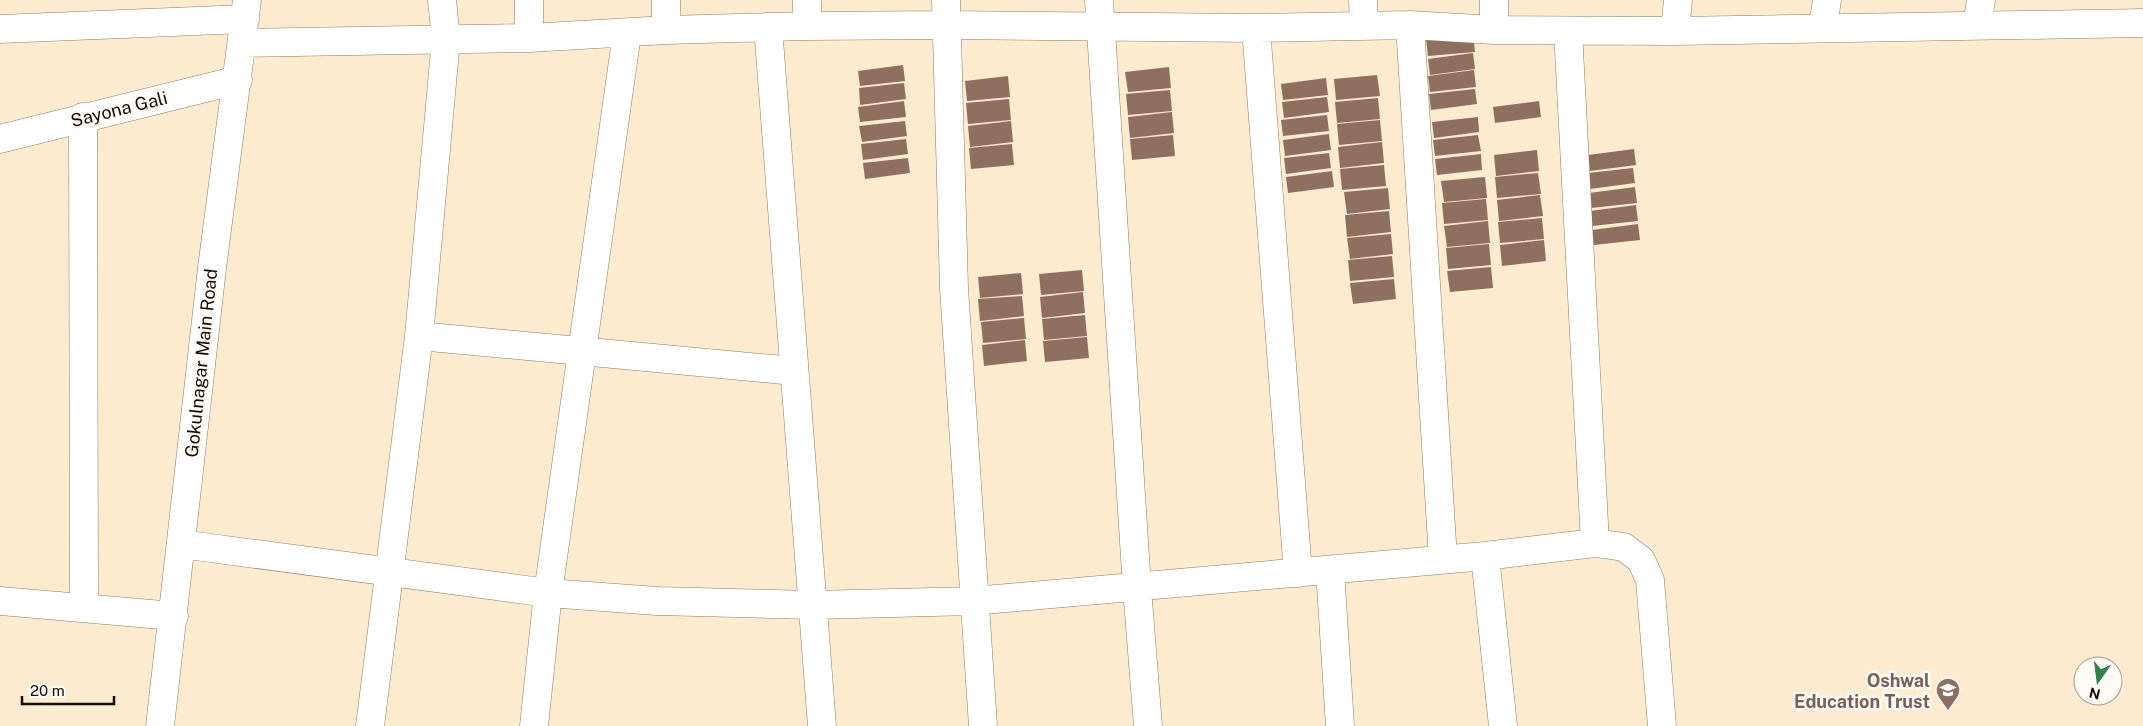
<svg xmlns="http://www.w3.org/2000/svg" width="2143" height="726" viewBox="0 0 2143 726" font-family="'Public Sans',sans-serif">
<rect width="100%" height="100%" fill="#fcebcf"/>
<!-- building -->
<path fill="#8e6f60" d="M1473,34L1475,52L1428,56L1426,39Z
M1473,53L1475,69L1430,75L1428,59Z
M903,65L905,81L860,86L858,71Z
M1169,67L1171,88L1128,92L1125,72Z
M1474,70L1476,87L1430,92L1428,76Z
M1377,75L1380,96L1336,100L1334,79Z
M1008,76L1010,97L967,101L965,81Z
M1326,78L1328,95L1283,100L1281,84Z
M904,83L906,99L860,105L859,88Z
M1475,89L1477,104L1431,110L1429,94Z
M1170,90L1172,111L1128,115L1126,94Z
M1327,97L1329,112L1284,118L1282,102Z
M1378,98L1380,119L1337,123L1335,102Z
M1009,99L1011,120L968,124L966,103Z
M904,101L906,117L860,122L858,107Z
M1539,101L1541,117L1495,123L1493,107Z
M1172,112L1174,133L1130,138L1128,117Z
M1327,115L1329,131L1283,136L1281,120Z
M1478,117L1479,132L1434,138L1432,122Z
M1380,120L1382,141L1339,145L1337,124Z
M905,121L907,136L862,142L859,126Z
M1011,121L1013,142L970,147L968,126Z
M1329,134L1331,150L1285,156L1283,140Z
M1173,135L1175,156L1132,160L1130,139Z
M1478,135L1481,151L1435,156L1433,140Z
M906,139L908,154L863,160L861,144Z
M1382,142L1384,163L1340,168L1338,147Z
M1012,144L1014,165L971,169L969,148Z
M1634,149L1636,165L1590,171L1588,155Z
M1537,150L1539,171L1496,176L1494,155Z
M1329,153L1331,168L1286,174L1284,158Z
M1481,154L1482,170L1437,175L1435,159Z
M908,158L910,173L865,179L863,163Z
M1384,165L1386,186L1342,190L1340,169Z
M1633,168L1635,183L1590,189L1588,173Z
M1332,171L1334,187L1288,193L1286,177Z
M1538,173L1541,194L1497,198L1495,177Z
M1485,177L1487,198L1444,202L1441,181Z
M1635,187L1637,203L1591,208L1589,193Z
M1388,188L1390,209L1347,214L1344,192Z
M1540,195L1543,216L1499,221L1497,200Z
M1486,199L1488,220L1444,224L1442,203Z
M1636,205L1638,221L1592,226L1590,211Z
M1389,211L1391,232L1347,237L1345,215Z
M1542,218L1544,239L1500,243L1498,222Z
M1488,221L1490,243L1447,247L1444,226Z
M1638,224L1640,240L1594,245L1592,230Z
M1391,234L1393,254L1350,259L1347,238Z
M1544,240L1546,261L1502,266L1500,245Z
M1489,244L1491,265L1448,269L1446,248Z
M1392,256L1394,277L1350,281L1348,260Z
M1491,267L1493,288L1450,292L1447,271Z
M1082,270L1084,291L1041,295L1039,274Z
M1021,273L1023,294L980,298L978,277Z
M1394,279L1396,299L1353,304L1350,283Z
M1083,292L1085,313L1042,318L1040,297Z
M1022,296L1024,316L980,321L978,299Z
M1085,315L1087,336L1044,340L1042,319Z
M1024,318L1026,339L983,343L981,322Z
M1087,337L1089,358L1045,362L1043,341Z
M1025,340L1027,361L984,366L982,345Z"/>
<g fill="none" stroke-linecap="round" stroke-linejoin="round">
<defs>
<path id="street" d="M529,0V38
M666,0V30
M807,0V26
M946,0L954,288L983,726
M1099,0L1137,588L1148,726
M1363,0L1364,26
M1410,25L1443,559
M1977,25L1981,0
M768,27L822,726
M1823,27L1827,0
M1256,28L1298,573
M0,29L245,19
M1494,30V0
M1568,31L1595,543
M1675,31L1678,0
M242,43L529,38L666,30L807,26L946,25L1256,28L1410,25L1494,30L1675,31L2143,23
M83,117L84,608
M0,139L238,80
M419,336L794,371
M181,544L548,593L657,601L813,605L973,601L1485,556L1595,543L1624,547L1641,560L1650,580L1662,726
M1485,556L1503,726
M1330,570L1340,726
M0,601L174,616
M160,726L212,268L247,0
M370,726L419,336L446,39L442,0
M534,726L548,593L627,33"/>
</defs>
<!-- street casing -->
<use href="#street" stroke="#8b7b62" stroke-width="29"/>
<!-- street -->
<use href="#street" stroke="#fff" stroke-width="28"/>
</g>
<!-- icons -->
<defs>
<symbol id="school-pin" viewBox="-11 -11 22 30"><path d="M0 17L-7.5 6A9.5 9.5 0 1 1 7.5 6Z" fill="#8d6e63" stroke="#fefaf5"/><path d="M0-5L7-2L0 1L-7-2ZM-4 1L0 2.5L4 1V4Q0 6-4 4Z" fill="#fff"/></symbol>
</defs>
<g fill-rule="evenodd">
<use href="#school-pin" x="1934" y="676" width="28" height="38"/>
</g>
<g text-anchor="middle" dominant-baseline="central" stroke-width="5" stroke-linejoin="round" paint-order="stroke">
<!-- street labels -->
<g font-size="18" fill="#120c04" stroke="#fefaf5">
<text transform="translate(119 109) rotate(-14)">Sayona Gali</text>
<text transform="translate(201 363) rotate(-84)">Gokulnagar Main Road</text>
</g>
<!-- education labels -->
<g font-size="18" font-weight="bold" fill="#785e54" stroke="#fefaf5" text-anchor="end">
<text x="1930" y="680">Oshwal<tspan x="1930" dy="21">Education Trust</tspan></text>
</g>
</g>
<!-- north arrow -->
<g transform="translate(2098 681) rotate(194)"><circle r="24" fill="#fefaf5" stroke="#a09b95"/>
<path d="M0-4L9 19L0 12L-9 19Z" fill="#357f4d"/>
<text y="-8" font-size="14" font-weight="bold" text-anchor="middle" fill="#120c04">N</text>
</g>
<!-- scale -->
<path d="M22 696v8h92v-8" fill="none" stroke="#120c04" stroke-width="2.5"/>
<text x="30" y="696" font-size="15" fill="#120c04" stroke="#fefaf5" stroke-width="4" paint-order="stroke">20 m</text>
</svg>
